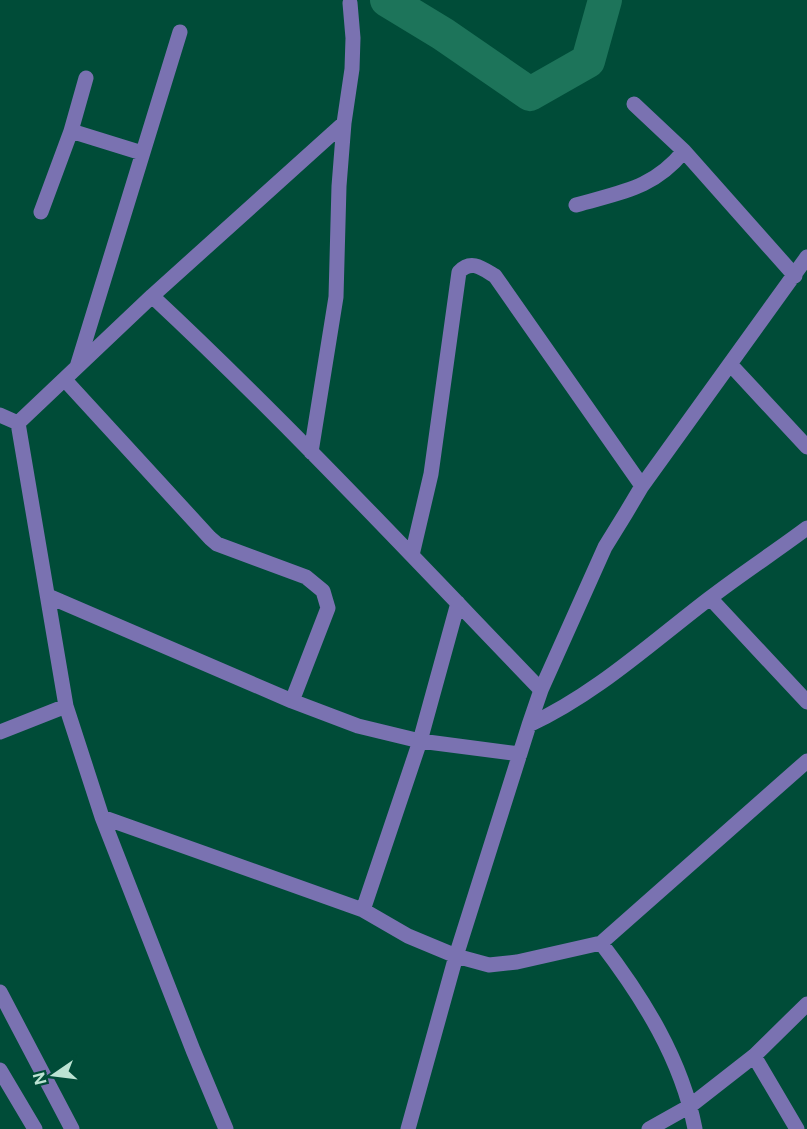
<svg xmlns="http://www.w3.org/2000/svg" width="807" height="1129" viewBox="0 0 807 1129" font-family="'Public Sans',sans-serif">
<rect width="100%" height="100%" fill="#004c38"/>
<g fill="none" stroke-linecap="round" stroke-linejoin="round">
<!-- river -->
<path stroke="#1d745a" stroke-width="34" d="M387,0L443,34L530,94L588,61L605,0"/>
<!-- minor -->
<path stroke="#7a72b1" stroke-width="15" d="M634,104L684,151L795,276
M71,131L142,153
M576,205C621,192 653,189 684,151
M41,212L71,131L86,78
M152,296C287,422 413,557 541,690
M730,364L807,447
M77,367L180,32
M65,380L210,538L217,544L306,577L323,591L328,608L292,701
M0,415L18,423
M311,452L336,297L339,186L344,123
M412,555L431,474L459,272C471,259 482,268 495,276L642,486
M48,596L292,701L358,726L420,741L520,754
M710,598L807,702
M529,725C596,694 651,643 710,598C741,574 775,552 807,528
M0,732L66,706
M102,817L363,910L408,936L456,956L489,965L517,962L601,943L807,761
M363,910L420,741L458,603
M601,943C643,998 682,1060 695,1129
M0,992L72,1129
M754,1056L797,1129
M0,1070L35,1129
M226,1129L193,1050L102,817L66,706L18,423L152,296L344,123L352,69L353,38L350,3
M408,1129L456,956L529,725L541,690L605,547L626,513L642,486L807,257
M649,1129L690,1106L754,1056L807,1004"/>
</g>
<!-- north arrow -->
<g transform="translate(54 1075) rotate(256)" stroke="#004c38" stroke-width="4.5" paint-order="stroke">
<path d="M0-4.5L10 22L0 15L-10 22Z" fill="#bce3d3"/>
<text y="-9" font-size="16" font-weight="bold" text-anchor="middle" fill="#bce3d3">N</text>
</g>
</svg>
